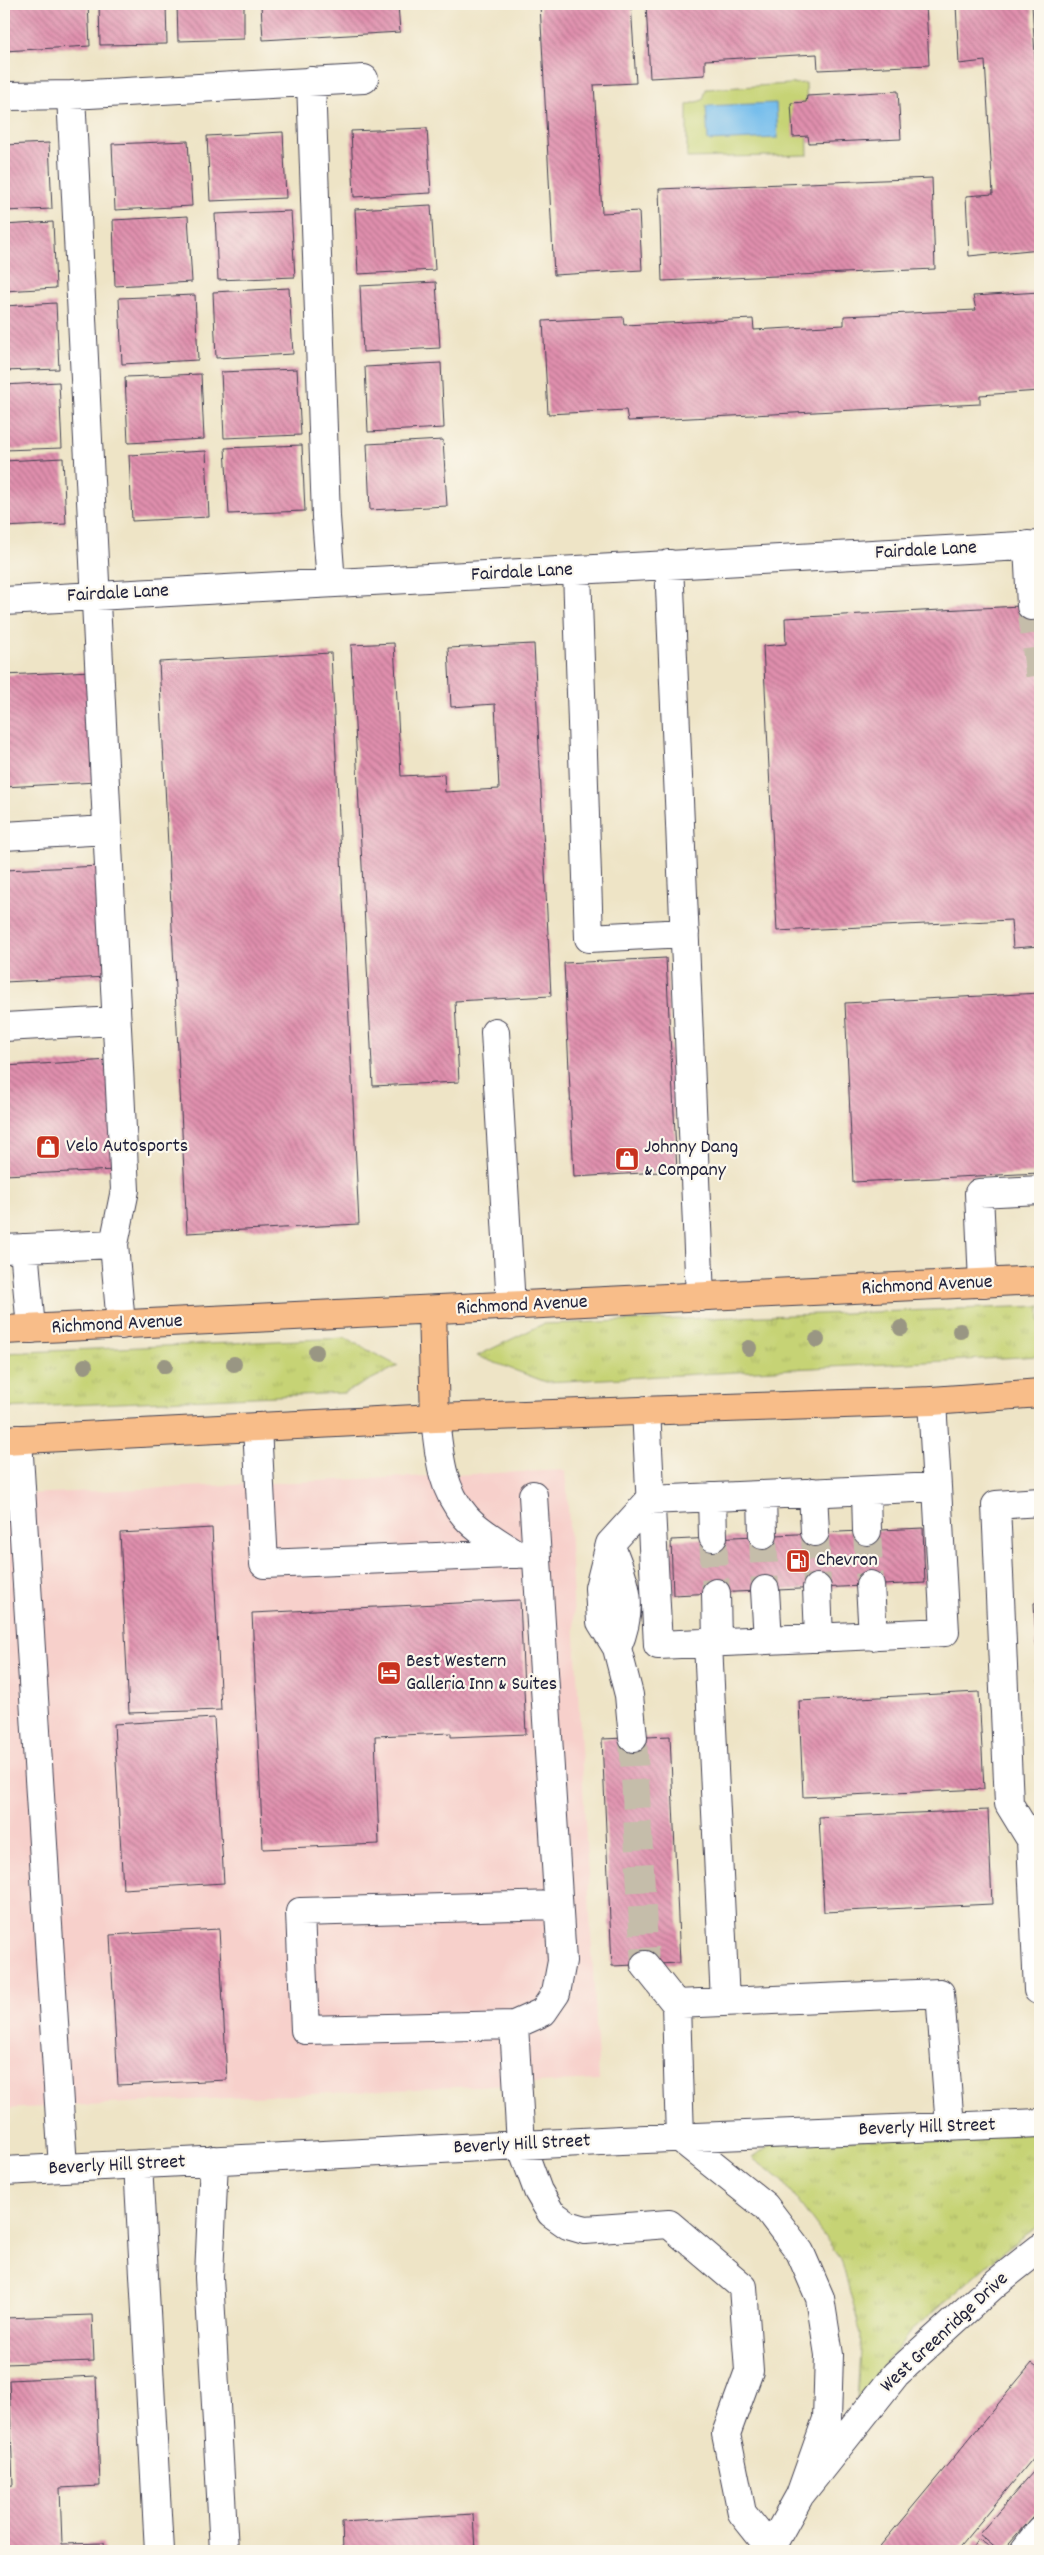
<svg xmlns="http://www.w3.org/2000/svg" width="1044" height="2555" viewBox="0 0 1044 2555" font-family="Dekko,sans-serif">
<defs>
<pattern id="grass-tufts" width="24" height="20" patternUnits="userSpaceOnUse" patternTransform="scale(1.25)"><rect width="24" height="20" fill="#c6d375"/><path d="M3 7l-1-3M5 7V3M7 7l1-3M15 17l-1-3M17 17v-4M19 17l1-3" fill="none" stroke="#aab566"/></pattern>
<pattern id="building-back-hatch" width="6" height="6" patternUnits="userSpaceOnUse" patternTransform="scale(1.25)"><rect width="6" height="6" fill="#e08fad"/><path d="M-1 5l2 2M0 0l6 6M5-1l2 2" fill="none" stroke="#b5748e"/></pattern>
</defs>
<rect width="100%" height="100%" fill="#fbf7ec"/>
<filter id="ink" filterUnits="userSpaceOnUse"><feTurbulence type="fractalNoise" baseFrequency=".02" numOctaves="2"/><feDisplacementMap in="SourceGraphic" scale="10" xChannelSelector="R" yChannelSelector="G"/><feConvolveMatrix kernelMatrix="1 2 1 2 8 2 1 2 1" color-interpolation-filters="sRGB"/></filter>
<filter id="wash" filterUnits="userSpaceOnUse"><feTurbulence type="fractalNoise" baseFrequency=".0096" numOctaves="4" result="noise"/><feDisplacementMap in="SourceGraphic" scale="20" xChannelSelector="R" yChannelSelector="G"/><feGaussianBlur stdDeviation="1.12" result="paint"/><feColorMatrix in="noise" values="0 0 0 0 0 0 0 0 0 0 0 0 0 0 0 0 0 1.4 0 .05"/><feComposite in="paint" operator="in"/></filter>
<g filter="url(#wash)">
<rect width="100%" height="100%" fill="#eee4c6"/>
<!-- built -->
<path fill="#f7d0cb" d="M566,1470L599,2080L4,2109V1495Z"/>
<!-- grass -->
<path fill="url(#grass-tufts)" stroke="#747a58" d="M1040,1306V1356L546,1382L477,1356L543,1324Z
M345,1338L398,1366L344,1393L4,1408V1353Z
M1040,2133V2225L1006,2249L911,2331L857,2399L861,2334L841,2259L782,2180L752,2158L772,2143Z"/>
<!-- pitch -->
<path fill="#c6d375" stroke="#747a58" d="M806,83L808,155L687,158V105L703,100L706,89Z"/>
<!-- water -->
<path fill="#74bdec" stroke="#4b7094" d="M776,103L778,138L708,141L706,106Z"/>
<g id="blocks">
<!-- building -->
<path fill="url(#building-back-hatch)" d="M4,4H88L90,46L4,51Z
M99,4H166L167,44L100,45Z
M177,4H244V39L178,41Z
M261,4H398L400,32L263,40Z
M540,4H631L636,83L594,85L602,213L639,211L642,270L554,275Z
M646,4H926L929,65L818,70L817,54L705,60V75L650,78Z
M956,4H1032L1040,142V249L969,256L966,196L993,194L985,61L959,64Z
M898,91L901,139L809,143L808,136L793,137L791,103L806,102L807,96Z
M427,128L431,193L354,197L351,131Z
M283,132L286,198L210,201L207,136Z
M188,141L192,206L115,210L112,144Z
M49,143L52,209L4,211V145Z
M932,178L935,269L662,281L659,189Z
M431,205L435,270L358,274L355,209Z
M291,211L295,277L218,280L215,214Z
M188,216L192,282L115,286L113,220Z
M53,222L56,288L4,291V225Z
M436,282L440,348L363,352L360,286Z
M289,288L293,354L216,358L213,292Z
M1040,292V391L980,395V404L628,421L626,410L548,414L543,321L623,317L624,325L753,319L754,330L844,325V316L976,310L973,296Z
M195,295L198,360L122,364L119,298Z
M56,303L59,369L4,371V306Z
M441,363L444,428L368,432L365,367Z
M297,369L301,435L224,438L221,372Z
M201,374L204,439L128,443L125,377Z
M59,382L62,448L4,450V385Z
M443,440L447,506L370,510L367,444Z
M302,445L305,511L229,514L225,448Z
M206,451L209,517L132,521L129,455Z
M63,458L66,524L4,527V461Z
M1040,605V946L1013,948L1011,920L777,931L763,646L786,644L785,618Z
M394,643L401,776L444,774L445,792L499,789L495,704L451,707L448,648L534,644L551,996L455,1001L459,1082L373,1086L351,645Z
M331,653L359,1224L187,1233L159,662Z
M92,671L97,782L4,787V675Z
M102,866L107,977L4,982V870Z
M666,958L677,1171L574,1177L564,963Z
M1040,993V1173L853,1182L845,1003Z
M111,1060L116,1170L4,1175V1066Z
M212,1528L221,1710L129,1713L120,1533Z
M923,1528L925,1583L673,1595L671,1540Z
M520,1600L526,1734L451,1737V1733L375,1736L379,1844L263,1849L252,1613Z
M1040,1602V1692H1039L1034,1603Z
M979,1692L984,1789L803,1797L799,1701Z
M214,1718L224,1883L123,1889L114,1724Z
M670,1736L680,1963L612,1966L602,1739Z
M988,1810L992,1904L824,1912L819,1817Z
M219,1929L227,2080L118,2085L110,1935Z
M92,2315L94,2361L4,2364V2318Z
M1032,2363L1040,2369V2450L956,2551H876Z
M96,2376L100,2486L60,2488L62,2544L104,2543L105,2551H4V2486L13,2485L9,2380Z
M1040,2464V2508L1002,2551H999L979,2534Z
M473,2514L475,2551H343L342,2522Z
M978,2539L996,2551H970Z"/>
</g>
</g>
<g filter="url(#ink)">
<use href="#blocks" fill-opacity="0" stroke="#413f50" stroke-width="1"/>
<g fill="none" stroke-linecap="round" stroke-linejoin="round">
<!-- minor-tunnel -->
<path stroke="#c5bdaa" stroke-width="28" stroke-dasharray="28 14" stroke-linecap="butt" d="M1031,606L1040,680
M867,1531L870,1585
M815,1532L817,1588
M763,1535L765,1590
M713,1537L716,1593
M633,1738L645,1965"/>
<defs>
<path id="minor" d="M311,81L326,517L331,583
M71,95L125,1190L114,1244L121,1325
M10,96L71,95L364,79
M1028,545L1031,606
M669,564L700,1297
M577,570L589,938L685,933
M4,601L1040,545
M4,836L107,830
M4,1027L116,1021
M495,1032L511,1306
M24,1248L31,1329
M4,1249L114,1244
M983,1283L979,1193L1040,1190
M646,1410L658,1645L945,1632L937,1487
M435,1418C439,1454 441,1489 466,1517C479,1532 500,1543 516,1554
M257,1427L264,1564L535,1553
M18,1439L63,2168
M866,1491L867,1531
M813,1492L815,1532
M533,1495L562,1961L556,1993L543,2012L514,2025L305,2030L300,1912L557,1905
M762,1495L763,1535
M712,1497L713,1537
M1040,1502L996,1505L1009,1804L1031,1840L1038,1990H1040
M610,1544C626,1585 635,1604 617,1648
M870,1585L873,1636
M817,1588L819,1638
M765,1590L768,1640
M716,1593L717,1642
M708,1643L725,2002
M633,1738L629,1695L617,1648L601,1622L599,1588L610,1544L650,1500L937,1487L932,1401
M645,1965L676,2004
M514,2025L521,2145L538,2191L551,2213L568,2225L585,2230L669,2224L743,2287L749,2371L726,2434L742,2513L770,2548
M214,2160L209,2277L224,2551
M138,2164L159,2551
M4,2171L621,2140L1040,2123
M800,2495L827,2419L829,2355L820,2298L800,2252L765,2206L680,2138L676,2004L940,1993L950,2127
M769,2551L800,2495L896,2374L997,2282L1040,2248
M1024,2551L1040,2530"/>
<path id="major" d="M432,1310L435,1418
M4,1330L1040,1280
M4,1440L435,1418L932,1401L1040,1393"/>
</defs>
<!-- minor casing -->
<use href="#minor" stroke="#413f50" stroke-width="30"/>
<!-- major casing -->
<use href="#major" stroke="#413f50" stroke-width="30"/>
<!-- minor -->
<use href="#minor" stroke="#fff" stroke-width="28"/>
<!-- major -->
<use href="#major" stroke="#f8bd89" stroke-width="28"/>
</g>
<!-- trees -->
<g fill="#999683">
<circle cx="901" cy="1328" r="8"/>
<circle cx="960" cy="1331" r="8"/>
<circle cx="817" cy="1340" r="8"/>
<circle cx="749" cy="1348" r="8"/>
<circle cx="316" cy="1352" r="8"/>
<circle cx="234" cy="1364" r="8"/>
<circle cx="85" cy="1366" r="8"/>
<circle cx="165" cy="1366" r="8"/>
</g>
</g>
<!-- icons -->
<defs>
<symbol id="shop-square" viewBox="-11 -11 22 22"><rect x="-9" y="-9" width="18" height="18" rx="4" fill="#c8321e" stroke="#fbf7ec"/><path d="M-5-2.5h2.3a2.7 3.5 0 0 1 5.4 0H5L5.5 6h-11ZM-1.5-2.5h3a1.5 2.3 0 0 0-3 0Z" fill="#fff"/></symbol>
<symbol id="fuel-square" viewBox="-11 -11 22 22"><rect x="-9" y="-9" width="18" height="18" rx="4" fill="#c8321e" stroke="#fbf7ec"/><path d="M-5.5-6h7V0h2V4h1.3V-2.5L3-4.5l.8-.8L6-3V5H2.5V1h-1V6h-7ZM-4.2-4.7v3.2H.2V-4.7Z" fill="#fff"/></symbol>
<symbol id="hotel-square" viewBox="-11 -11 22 22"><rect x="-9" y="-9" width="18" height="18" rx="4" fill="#c8321e" stroke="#fbf7ec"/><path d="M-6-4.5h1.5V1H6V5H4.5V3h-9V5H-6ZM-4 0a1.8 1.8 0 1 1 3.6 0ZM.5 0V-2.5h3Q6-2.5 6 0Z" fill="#fff"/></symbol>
</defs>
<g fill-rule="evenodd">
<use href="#shop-square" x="34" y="1133" width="28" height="28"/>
<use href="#shop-square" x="613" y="1145" width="28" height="28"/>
<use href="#fuel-square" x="784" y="1547" width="28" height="28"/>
<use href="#hotel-square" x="375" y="1659" width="28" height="28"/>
</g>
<g text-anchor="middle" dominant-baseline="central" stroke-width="4.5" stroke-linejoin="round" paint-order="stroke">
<!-- street labels -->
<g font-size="20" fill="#22223b" stroke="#fbf7ec">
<text transform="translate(926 551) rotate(-3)">Fairdale Lane</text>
<text transform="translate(522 573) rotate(-3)">Fairdale Lane</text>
<text transform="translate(118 594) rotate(-3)">Fairdale Lane</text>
<text transform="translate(927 1286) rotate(-3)">Richmond Avenue</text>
<text transform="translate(522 1306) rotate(-3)">Richmond Avenue</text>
<text transform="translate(117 1325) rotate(-3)">Richmond Avenue</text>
<text transform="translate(927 2128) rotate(-2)">Beverly Hill Street</text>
<text transform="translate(522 2145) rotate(-3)">Beverly Hill Street</text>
<text transform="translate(117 2166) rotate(-3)">Beverly Hill Street</text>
<text transform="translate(945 2333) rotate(-43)">West Greenridge Drive</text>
</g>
<!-- poi labels -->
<g font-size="20" fill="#22223b" stroke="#fbf7ec" text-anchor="start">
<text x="66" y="1147">Velo Autosports</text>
<text x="644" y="1148">Johnny Dang<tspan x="644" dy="23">&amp; Company</tspan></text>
<text x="816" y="1561">Chevron</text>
<text x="406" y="1662">Best Western<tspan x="406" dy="23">Galleria Inn &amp; Suites</tspan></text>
</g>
</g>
<!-- margin -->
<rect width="1044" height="2555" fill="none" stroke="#fbf7ec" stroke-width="20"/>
</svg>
